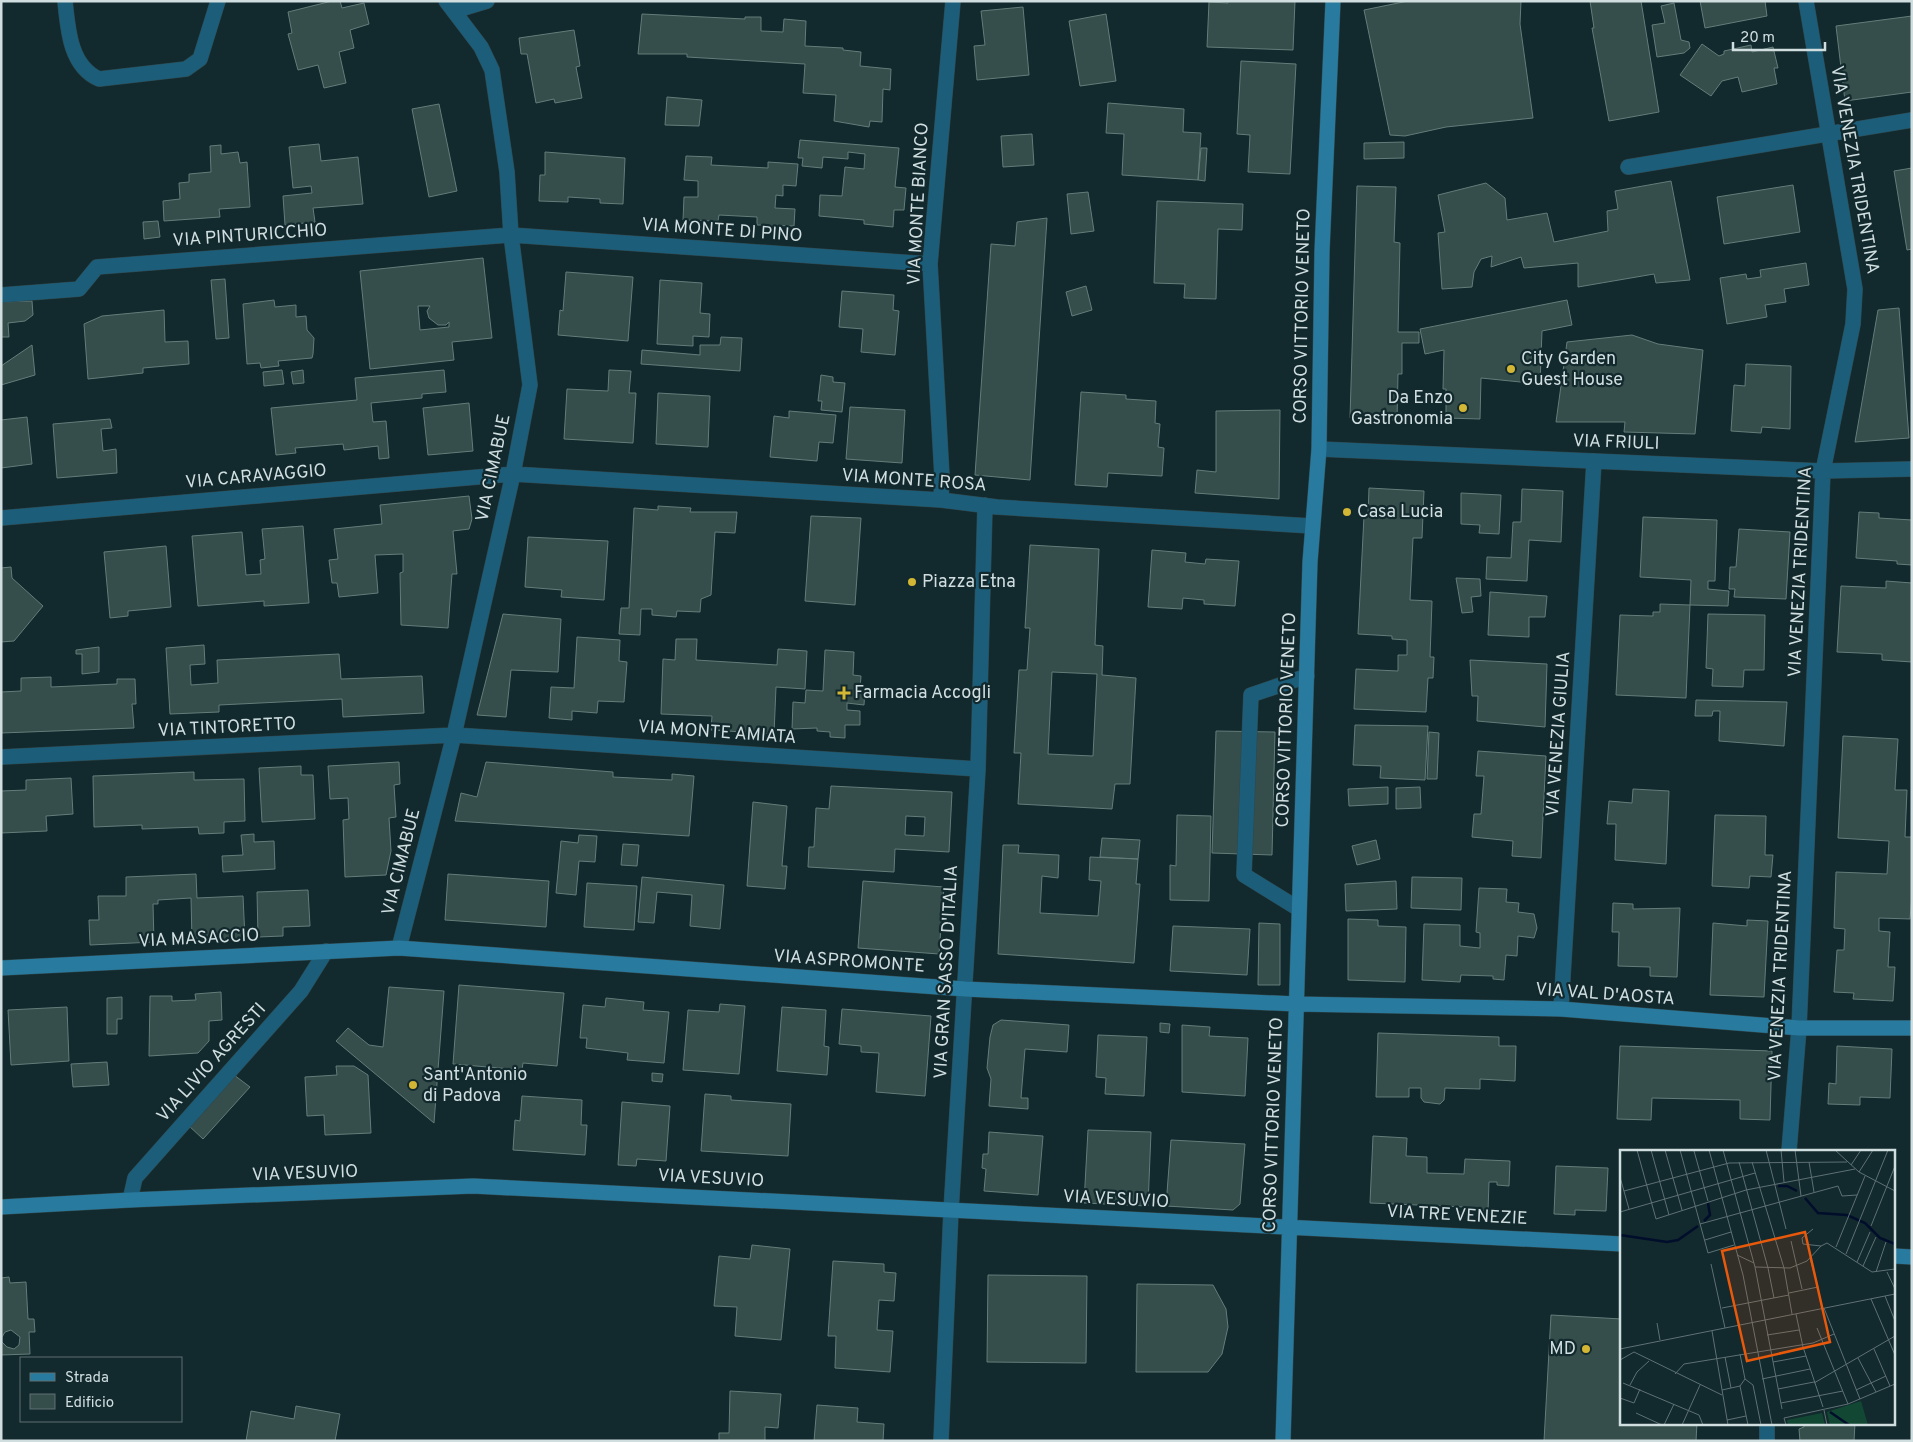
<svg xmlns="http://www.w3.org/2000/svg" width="1913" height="1442" viewBox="0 0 1913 1442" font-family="Overpass,sans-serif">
<rect width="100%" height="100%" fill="#12292d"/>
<!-- building -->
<path fill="#364e4b" stroke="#647d7a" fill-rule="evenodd" d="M332,1H340L342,8L364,3L369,24L350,30L354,48L339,52L346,83L324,88L318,65L298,70L288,34L292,33L288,12Z
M1228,1H1295L1293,50L1207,47L1209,2L1228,3Z
M1408,1H1521L1520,24L1533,118L1446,127L1405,136L1390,135L1364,10Z
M1590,1H1641L1659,112L1609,121L1592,28H1594Z
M1700,1H1765L1767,16L1705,28Z
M1674,3L1681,40L1689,42L1690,48L1684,53L1657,57L1652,25L1665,23L1661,6Z
M1023,7L1029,75L977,80L974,46L985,45L981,11Z
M642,14L745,19V17H761V31L783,32L784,19L806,21L805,46L843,48V50L861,52L860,66L891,69L890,90L883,89L882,122L870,121L869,127L834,121L836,95L803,93L805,64L687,57V54H638Z
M1106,14L1116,81L1080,86L1069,21Z
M1912,16V92L1845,101L1836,26Z
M574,30L580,66L576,67L582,98L555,103L554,99L536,103L527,54H521L519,38Z
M1702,44L1719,56L1724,54V51L1751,45L1752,52L1773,47L1778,68H1774L1777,84L1742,92L1738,77L1722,81L1711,96L1680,75Z
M1241,61L1296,64L1290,174L1248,172L1250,135L1237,134Z
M667,97L702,100L699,126L665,125Z
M1108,103L1184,109L1183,132L1201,133L1198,180L1122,175L1124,134L1106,133Z
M439,104L457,191L429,197L412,109Z
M1032,134L1034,165L1003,167L1001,136Z
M800,140L899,148L895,187L906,188L904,210H894L893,227L864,224V220L819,216L820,195L842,196L845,167L864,169L865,154L848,152V159L823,157L822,168L802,166L803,158H798Z
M1404,142V158L1364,159V143Z
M319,144L321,161L358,157L363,204L313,208L315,222L285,225L283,196L312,193L311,186L293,188L289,147Z
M221,145V154L238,152L240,163L247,162L250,207L219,209L220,217L164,221L163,201L180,199L179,183L189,182V174L211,172L210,146Z
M1201,148H1207L1205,181L1198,180Z
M545,152L625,158L623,204L600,203V199L568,197V202L539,201L540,175H545Z
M686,156L712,157L711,165L768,168V162L798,164L796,186L783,185V196L776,195L775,208L795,209L794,226L757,225V217L719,215L718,221L683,220L684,197H698V181L684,180Z
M1912,168V249L1907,250L1894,171Z
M1671,181L1690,280L1656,283L1654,274L1578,287V263L1524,268L1521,257L1491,267L1492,256L1481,259L1474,272L1472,287L1442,289L1438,233L1445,232L1438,195L1486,183L1505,198L1507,220L1547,213L1554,242L1608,231L1607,211L1618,209L1615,191Z
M1793,185L1800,232L1724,244L1717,197Z
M1357,186L1396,187L1394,242L1400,243L1398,332H1419V343H1402V374H1398L1397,420L1350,418Z
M1088,192L1094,231L1071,234L1067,194Z
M1157,201L1243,204L1242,230L1218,229L1216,299L1184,298L1185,284L1154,283Z
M1047,218L1030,480L975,475L991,244L1015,246L1017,222Z
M158,221L160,237L144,239L143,222Z
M483,258L492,338L452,342L454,360L370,369L360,271ZM418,306H430L427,311L429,318L438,325H446L449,322V327L420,330Z
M1806,263L1809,285L1784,289L1786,302L1765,305L1767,317L1727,324L1720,278L1746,274L1747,279L1761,277L1760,270Z
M566,272L633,277L628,341L558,335L560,310L563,311Z
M225,279L229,338L216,339L211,280Z
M660,280L702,283L700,313L710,314L709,337L693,336V346L657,344Z
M1086,286L1092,310L1072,316L1066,292Z
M842,291L894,295L893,310L899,311L895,355L861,352L863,329L839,327Z
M274,300L275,307L296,305V317L306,316L307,330L314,338L313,354L312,358L278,361L279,366L261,368L260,363L247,364L243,304Z
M1567,300L1572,325L1542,331L1540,384L1481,378L1480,419L1446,418V389H1443L1444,350L1425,354L1420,329Z
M32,301L33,315L25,321L8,323L9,337H1V302Z
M1899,308L1909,438L1855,442L1878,310Z
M164,310L165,342L188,341L189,364L143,368V373L88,379L84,324L102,316Z
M1632,335L1658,344L1703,350L1695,434L1624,432L1625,422H1556L1567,342Z
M721,337L742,338L740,371L641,364L642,350L700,355V345H720Z
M32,345L35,375L1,385V366Z
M1746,364L1791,366L1790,429L1762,427L1761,433L1731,431L1734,385L1745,386Z
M282,370L284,384L264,386L263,372Z
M303,370L304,383L293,384L291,372Z
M444,370L446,392L422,394V398L371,403L373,422L386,421L389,458L379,459L378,446L344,450L343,444L295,448L296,453L276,455L271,408L357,400L355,378Z
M609,370L631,371L629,393H636L633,443L564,439L567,389L608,391Z
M821,375L833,377V382L845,383L842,412L821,410L822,401H818Z
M1081,392L1126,395V399L1156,401L1155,423L1160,424L1158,447L1164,448L1162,476L1108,473L1107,487L1075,485Z
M658,393L710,396L708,447L656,444Z
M469,403L473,451L428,455L423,408Z
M850,407L905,410L902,463L846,459Z
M1280,410L1279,499L1195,493L1197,470L1216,472V411Z
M789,411L836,415L833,443L819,442L817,461L770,457L774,416L789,418Z
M27,417L32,464L1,468V420Z
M110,419L112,428L101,429L103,451L116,449L117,473L57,478L53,424Z
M1369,488L1424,491L1422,538H1413L1410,600L1432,601L1430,657H1434L1433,678H1428L1426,712L1354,709L1356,669L1398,671V655H1407V640L1392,639V636L1358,634L1364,516H1368Z
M1522,489L1563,491L1561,542L1529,540L1527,581L1486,579L1487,557L1511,558L1513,522H1521Z
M1461,493L1501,495L1499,534L1479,533L1480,525L1461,524Z
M469,496L472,519L469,529L453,531L457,574H452L448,628L401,625L400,573L403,572V554L375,555L378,593L339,597L337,583H332L329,560L338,559L334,529L382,524L380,505Z
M658,506L691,508L690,512H737L735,533L715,532L711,595L701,599L700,612L677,611L676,617L652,615V609H641L640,635L619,634L621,608H629L634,508L658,510Z
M1859,512L1879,513V518L1912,520V565L1897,564V561L1856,558Z
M811,516L861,518L855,605L805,601Z
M1643,517L1717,520L1715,581H1708V589L1729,591L1728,606L1690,605L1691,580L1640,577Z
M303,526L309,603L264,606V601L198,606L192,536L242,532L246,575L261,574L260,560L265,559L262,529Z
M1739,529L1790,532L1786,599L1734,597L1735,589H1729L1730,567H1736Z
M528,537L608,541L604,600L561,597L562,590L525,587Z
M1030,545L1099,549L1095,645L1103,646L1102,675L1136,678L1130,784H1115L1112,809L1018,804L1021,753H1014L1019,670H1027L1030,628H1025ZM1052,672L1097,674L1093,756L1048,754Z
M166,546L171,607L128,611V616L110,618L104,552Z
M1152,550L1186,553L1185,562L1205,564L1206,559L1239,561L1235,606L1204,604V600L1183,598L1182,609L1148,607Z
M11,567L12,578L43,606L14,641L1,642V568Z
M1456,578L1480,579L1481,596L1471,597L1473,612L1462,613Z
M1886,581L1912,583V662L1882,660V654L1837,652L1841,586L1886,588Z
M1490,592L1547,596L1545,617H1529V637L1488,635Z
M1660,604L1690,605L1686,698L1616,695L1620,615L1653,616V612H1660Z
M503,614L561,619L558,672L511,670L506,717L477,715Z
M1708,614L1765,615L1764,670H1744L1743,687L1712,686L1713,669L1706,668Z
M577,637L620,640L619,661L627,662L624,702L598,701L597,713L572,711V720L549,718L551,687L574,688Z
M676,639H697L696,660L777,665L778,649L807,651L805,689L776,687L774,734L711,730L712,716L661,714L663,659L675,660Z
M204,645L205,664L190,665L191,685L218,683L217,660L339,654L341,679L422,676L424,713L343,717L342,699L219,705V712L170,714L166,648Z
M99,647V672L82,674V654H76V650Z
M825,650L854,652L853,675L861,676L860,689H865L864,705L847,703V710L860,711V725H845V738L830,737V732L817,731V728L792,729L793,702L805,703L806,690L823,691Z
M1470,660L1547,664L1545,727L1477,721L1478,696H1472Z
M51,677V687L117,684V679H135L136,704H132L134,728L1,733V692L21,691V678Z
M1696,700L1787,702L1784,746L1719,741L1720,711H1713L1712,716H1695Z
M1355,725L1428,726L1425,780L1380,778L1381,766L1353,765Z
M1216,731L1275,732L1272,855L1212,853Z
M1429,732L1439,733L1437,779H1427Z
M1843,736L1898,739L1895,790H1907L1905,837H1912V895L1910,919L1879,918V931L1890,932L1888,967H1895L1893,1001L1853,999L1854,993L1834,992L1837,950H1844L1845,929L1834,928L1836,872L1887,874L1889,841L1838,838Z
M1478,751L1546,756L1541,858L1512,856L1513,841L1472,837L1474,814H1481L1484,776H1476Z
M399,762L400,784L394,785L396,817L389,818L391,851L386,875L345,877L343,820L349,819L348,798L330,799L328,766Z
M486,762L613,772V777L672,780V774L694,776L689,836L455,821L461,793L477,797Z
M301,766V775H313L315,819L262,822L259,768Z
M194,772V780L244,779L245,821L224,822V833L199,834L198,827L142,829V825L94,827L93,776Z
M71,778L73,814L46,816L47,831L1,833V791L26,790V780Z
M831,786L952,792L949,852L895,849L894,872L808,867L809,847H814L816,808L829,809ZM906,816L925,817L924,836L905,835Z
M1388,787V804L1349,806L1348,789Z
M1420,787L1421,808L1396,809V788Z
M1633,789L1669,791L1666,864L1615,860L1616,824H1607L1609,801L1632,803Z
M753,802L787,806L782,866H787L785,889L747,886Z
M1177,815L1211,816L1209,901L1170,900V865L1176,866Z
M1715,815L1766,816L1765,855H1773L1771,877L1750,876L1749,888L1712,886Z
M254,834V842L274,841L275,869L223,872L222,856L243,855L241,835Z
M579,835L597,836L595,862L579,861L576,895L556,893L561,841L578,843Z
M1102,838L1140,840L1138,859L1100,857Z
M1376,840L1380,859L1357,865L1352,846Z
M623,844L639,845L637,866L621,865Z
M1003,845H1019L1018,853L1059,855L1058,878L1042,876L1040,913L1098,916L1101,881L1089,880L1090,857L1138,859L1136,884H1140L1134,963L998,954Z
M196,874L197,898L243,896L245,939L192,941L191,898L158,900V904H153L154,942L90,945L89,920H99L98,896H126V877Z
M448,874L549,881L546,927L445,920Z
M642,877L724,885L720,929L690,926L692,895L657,892L654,923L638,922Z
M1412,877L1462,878L1461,910L1411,908Z
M863,881L944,887L939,954L858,948Z
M1396,881L1397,909L1346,911L1345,884Z
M587,883L637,886L634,930L584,927Z
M1479,888L1507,889L1506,902L1519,903L1518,912L1534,914L1537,928L1534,938L1518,936L1517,956L1506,955L1504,980L1493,979V976L1461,975L1460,982L1422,980L1424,924L1460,925V946L1480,948V933L1476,932Z
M308,890L310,926L283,927V936L258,937L257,892Z
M1613,903L1633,904V909L1680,908L1677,977L1650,976V967L1618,966L1619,932H1612Z
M1348,919L1378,920V926L1406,927L1405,982L1348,980Z
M1747,920L1768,921L1764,997L1710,995L1713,923L1747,926Z
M1259,923L1280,924V985H1258Z
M1173,926L1250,929L1247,975L1170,971Z
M459,985L564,993L557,1066L523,1063L522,1070L453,1064Z
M389,987L444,991L434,1123L336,1041L348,1028L369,1045L383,1047Z
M221,992L222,1020L209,1021V1041L198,1053L149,1056L150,996H172V1001L196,1000L195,994Z
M122,997V1019H117V1034H107V998Z
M606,998L644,1002L643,1010L669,1012L664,1063L627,1060L628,1053L586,1048L587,1038H580L583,1005L605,1007Z
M720,1004L745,1006L739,1074L683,1070L688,1010L719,1012Z
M67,1007L69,1061L11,1065L8,1010Z
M782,1007L826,1010L824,1046L829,1047L827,1075L777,1071Z
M842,1009L931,1016L925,1096L876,1092L879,1053L861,1052V1046L839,1044Z
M1001,1020L1069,1025L1067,1052L1025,1049L1021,1098H1028V1109L989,1106L991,1079L987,1068L990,1037L993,1025Z
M1160,1023L1170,1024L1169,1033L1160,1032Z
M1182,1025L1210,1027L1209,1036L1248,1038L1245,1096L1182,1092Z
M1378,1033L1499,1037V1046H1516L1515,1081L1480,1079V1089L1445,1088L1444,1100L1440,1104L1424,1102L1421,1098V1088H1409V1097H1376Z
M1098,1035L1147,1037L1144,1096L1105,1094L1106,1078L1096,1077Z
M1620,1046L1772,1051L1770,1120L1740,1119V1100L1652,1098L1651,1120L1617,1119Z
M1837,1046L1892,1049L1890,1098L1860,1097V1105L1828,1104L1829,1083L1836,1084Z
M107,1062L109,1085L73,1087L71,1064Z
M336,1066H354L368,1075L371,1133L325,1135L324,1115L307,1116L305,1077L337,1075Z
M230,1072L250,1087L203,1139L188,1125Z
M652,1073L663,1074L662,1082L652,1081Z
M705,1094L731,1096V1100L791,1104L788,1156L701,1151Z
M522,1096L582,1100L581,1125H587L585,1155L513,1150L515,1120L520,1121Z
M622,1102L670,1106L666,1161L637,1159L636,1166L618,1165Z
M1088,1130L1151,1132L1148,1206L1084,1203Z
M989,1132L1043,1136L1038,1195L984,1191L986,1169L982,1168L983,1154H988Z
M1373,1136L1407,1138L1406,1156L1427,1157V1173L1464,1174L1465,1159L1510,1161L1509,1186L1497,1185V1182H1489L1488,1211H1465L1464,1207L1370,1203Z
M1171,1140L1245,1144L1240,1204L1233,1210L1166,1206Z
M1556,1166L1608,1168L1606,1211L1575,1210V1215L1554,1214Z
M752,1245L790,1249L781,1340L735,1336L737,1307L714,1306L719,1256L750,1259Z
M833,1261L884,1264V1272L896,1273L894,1301L879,1300L877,1330L893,1331L890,1372L835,1368L836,1336H828Z
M988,1275L1087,1276L1086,1363L987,1362Z
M9,1277L10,1283L26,1282L28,1319H34L35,1332H29L30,1354L1,1355V1278ZM11,1330L20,1337L19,1345L14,1349L7,1347L2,1342V1337L5,1332Z
M1137,1284L1213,1285L1226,1309L1228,1327L1222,1354L1208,1372H1136Z
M1551,1315L1622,1319V1423H1697L1696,1441H1544Z
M730,1391L781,1394L778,1428L765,1427V1441H719V1433H729Z
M817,1405L858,1408L857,1422L884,1424L883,1441H814Z
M296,1406L340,1414L335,1441H246L251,1411L294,1419Z
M1804,1423H1855L1854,1441H1800L1799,1429L1804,1427Z"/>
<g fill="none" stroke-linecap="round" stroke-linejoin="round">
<defs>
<path id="lane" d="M1299,909L1244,875L1251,695L1307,676"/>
<path id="street" d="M65,1C68,30 70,66 99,79L186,69L200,59L218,1
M454,11L487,1
M1628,167L1912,120
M1,295L79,289L97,267L511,235L930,264
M1319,449L1823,471L1912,469
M941,500L942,477L930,264L953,1
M1,518L513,474L941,500L997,507L1312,526
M1,757L454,735L978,769
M399,948L454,735L513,474L530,385L511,235L507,172L492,70L481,47L446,1
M1561,1009L1594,461
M1789,1151L1799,1028L1823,471L1853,324L1855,289L1806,1
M130,1200L135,1178L301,991L326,951
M941,1441L951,1211L978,769L985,505
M1767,1441V1423"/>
<path id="secondary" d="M1,968L399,948L965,989L1296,1004L1561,1009L1799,1028H1912
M1,1207L130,1200L473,1186L1622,1244
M1894,1256L1912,1257
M1283,1441L1310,562L1319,449L1322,251L1333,1"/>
</defs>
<!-- lane casing -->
<use href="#lane" stroke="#30464a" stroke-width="16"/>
<!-- street casing -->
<use href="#street" stroke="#30464a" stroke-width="16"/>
<!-- secondary casing -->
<use href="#secondary" stroke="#30464a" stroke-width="16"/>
<!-- lane -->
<use href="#lane" stroke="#1c5d79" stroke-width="15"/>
<!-- street -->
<use href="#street" stroke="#1c5d79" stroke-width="15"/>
<!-- secondary -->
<use href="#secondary" stroke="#287a9e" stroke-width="15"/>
</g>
<!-- markers -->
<g fill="#d4b635" stroke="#12292d" stroke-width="2">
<circle cx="1511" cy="369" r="5"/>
<circle cx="1463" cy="408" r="5"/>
<circle cx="1347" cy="512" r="5"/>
<circle cx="912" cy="582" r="5"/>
<path d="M841.5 685.5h5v5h5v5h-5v5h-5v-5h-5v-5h5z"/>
<circle cx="413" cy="1085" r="5"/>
<circle cx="1586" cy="1349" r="5"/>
</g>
<g text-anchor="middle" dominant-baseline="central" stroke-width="4.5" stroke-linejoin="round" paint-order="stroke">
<!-- street labels -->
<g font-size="18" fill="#d0dee0" stroke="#12292d">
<text transform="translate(1854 170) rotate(80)">VIA VENEZIA TRIDENTINA</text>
<text transform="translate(919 204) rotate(-87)">VIA MONTE BIANCO</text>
<text transform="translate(722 231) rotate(4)">VIA MONTE DI PINO</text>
<text transform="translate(250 236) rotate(-4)">VIA PINTURICCHIO</text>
<text transform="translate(1303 316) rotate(-89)">CORSO VITTORIO VENETO</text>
<text transform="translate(1616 443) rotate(2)">VIA FRIULI</text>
<text transform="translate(494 468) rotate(-78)">VIA CIMABUE</text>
<text transform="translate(256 477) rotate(-5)">VIA CARAVAGGIO</text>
<text transform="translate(914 481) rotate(4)">VIA MONTE ROSA</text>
<text transform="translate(1801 572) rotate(-87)">VIA VENEZIA TRIDENTINA</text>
<text transform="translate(1287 720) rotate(-88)">CORSO VITTORIO VENETO</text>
<text transform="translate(227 728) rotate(-3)">VIA TINTORETTO</text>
<text transform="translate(717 733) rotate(4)">VIA MONTE AMIATA</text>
<text transform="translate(1559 734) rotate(-86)">VIA VENEZIA GIULIA</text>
<text transform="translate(402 862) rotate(-76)">VIA CIMABUE</text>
<text transform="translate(199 939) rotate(-3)">VIA MASACCIO</text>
<text transform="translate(849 962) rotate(4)">VIA ASPROMONTE</text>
<text transform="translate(947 972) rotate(-87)">VIA GRAN SASSO D'ITALIA</text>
<text transform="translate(1781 976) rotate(-87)">VIA VENEZIA TRIDENTINA</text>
<text transform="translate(1605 995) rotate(4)">VIA VAL D'AOSTA</text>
<text transform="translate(212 1063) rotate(-48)">VIA LIVIO AGRESTI</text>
<text transform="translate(1274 1125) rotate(-88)">CORSO VITTORIO VENETO</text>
<text transform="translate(305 1174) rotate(-2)">VIA VESUVIO</text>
<text transform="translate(711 1179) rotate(3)">VIA VESUVIO</text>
<text transform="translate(1116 1200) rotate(3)">VIA VESUVIO</text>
<text transform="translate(1457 1216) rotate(3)">VIA TRE VENEZIE</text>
</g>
<!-- poi labels -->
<g font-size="18" fill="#d0dee0" stroke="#12292d" text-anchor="start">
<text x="1521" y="359">City Garden<tspan x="1521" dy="21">Guest House</tspan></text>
<text x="1453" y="398" text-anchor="end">Da Enzo<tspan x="1453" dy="21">Gastronomia</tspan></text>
<text x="1357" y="512">Casa Lucia</text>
<text x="922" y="582">Piazza Etna</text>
<text x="854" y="693">Farmacia Accogli</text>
<text x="423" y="1075">Sant'Antonio<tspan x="423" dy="21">di Padova</tspan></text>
<text x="1576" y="1349" text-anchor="end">MD</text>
</g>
</g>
<!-- overview -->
<g transform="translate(1620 1150)">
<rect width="275" height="275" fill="#12292d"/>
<path d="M241,251L248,275H210L207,262ZM202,263L205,275H168L167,270Z" fill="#124833"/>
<path fill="none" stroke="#000e2c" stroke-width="2.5" d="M158,36H167L177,41M185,48L198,63L227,65L245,73L260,88L275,94M84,71L90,65L88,53M0,85L47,92L58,90L78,76M210,262L229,275"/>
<path fill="none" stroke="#5e7175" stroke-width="1" d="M17,0L36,69L126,40L235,19M31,0L49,65M42,0H113M45,0L62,60M60,0L88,103L114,95M89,0L123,125L152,275M103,0L135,117L162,259M146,0L166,79M161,0L164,32M175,0L181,46M215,0L239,22L275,41M74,1L88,51M119,12L148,118L154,148M132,12L164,118L172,164M189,12L194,42M231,15L241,0M239,22L253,0M0,27L9,59M4,41L109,13L227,12M0,62L135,23M80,74L218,36L222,46L237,45M251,76L275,16M193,79L182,88L183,94L201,96M85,90L111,82M171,91L182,139M216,97L245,26M226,104L268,0M117,105L134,113M237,112L250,82M91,114L105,178M243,116L256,87M135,117L170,118L187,111L201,96L207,93L252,122L275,119M256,122L266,92M267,122L275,139M169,143L198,137L190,108M265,146L275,171M251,149L275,205M102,158L169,145M204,158L240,249M176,164L183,197L203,257M37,173L40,190M197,178L228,254M92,181L108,275M147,185L179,180M0,199L275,144M254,199L270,236M120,204L125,229M105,207L111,238M238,208L256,242M0,210L14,202L102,245M153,212L186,206M55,224L64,214L193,193L214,184M125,229L133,235L141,275M125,229L120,236L128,275M142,229L190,219M3,233L79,265L83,275M194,233L275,186M10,235L17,222L29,211M158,239L194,232M102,240L120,236M236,240L266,226M0,248L14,253L20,239M161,253L223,241M204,260L207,275M16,263L42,275M107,270L126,266M44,275L54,254M62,275L80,235M166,275L164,268L228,254L275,234"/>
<path fill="#e8590c" fill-opacity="0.15" stroke="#e8590c" stroke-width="2.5" d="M185,82L210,192L127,211L102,101Z"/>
<rect width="275" height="275" fill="none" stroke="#d0dee0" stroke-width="2.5"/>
</g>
<!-- border -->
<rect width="1913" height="1442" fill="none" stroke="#d0dee0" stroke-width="5"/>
<!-- legend -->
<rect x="20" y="1357" width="162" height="65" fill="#12292d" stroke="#5e7175"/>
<rect x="30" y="1373" width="25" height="8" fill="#287a9e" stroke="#5e7175"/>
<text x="65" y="1382" font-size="15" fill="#d0dee0">Strada</text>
<rect x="30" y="1394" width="25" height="15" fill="#364e4b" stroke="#5e7175"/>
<text x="65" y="1407" font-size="15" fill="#d0dee0">Edificio</text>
<!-- scale -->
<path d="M1733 42v8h92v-8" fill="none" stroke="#d0dee0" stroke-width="2.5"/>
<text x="1740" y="42" font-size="15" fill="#d0dee0" stroke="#12292d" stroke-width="4" paint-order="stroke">20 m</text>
</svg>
